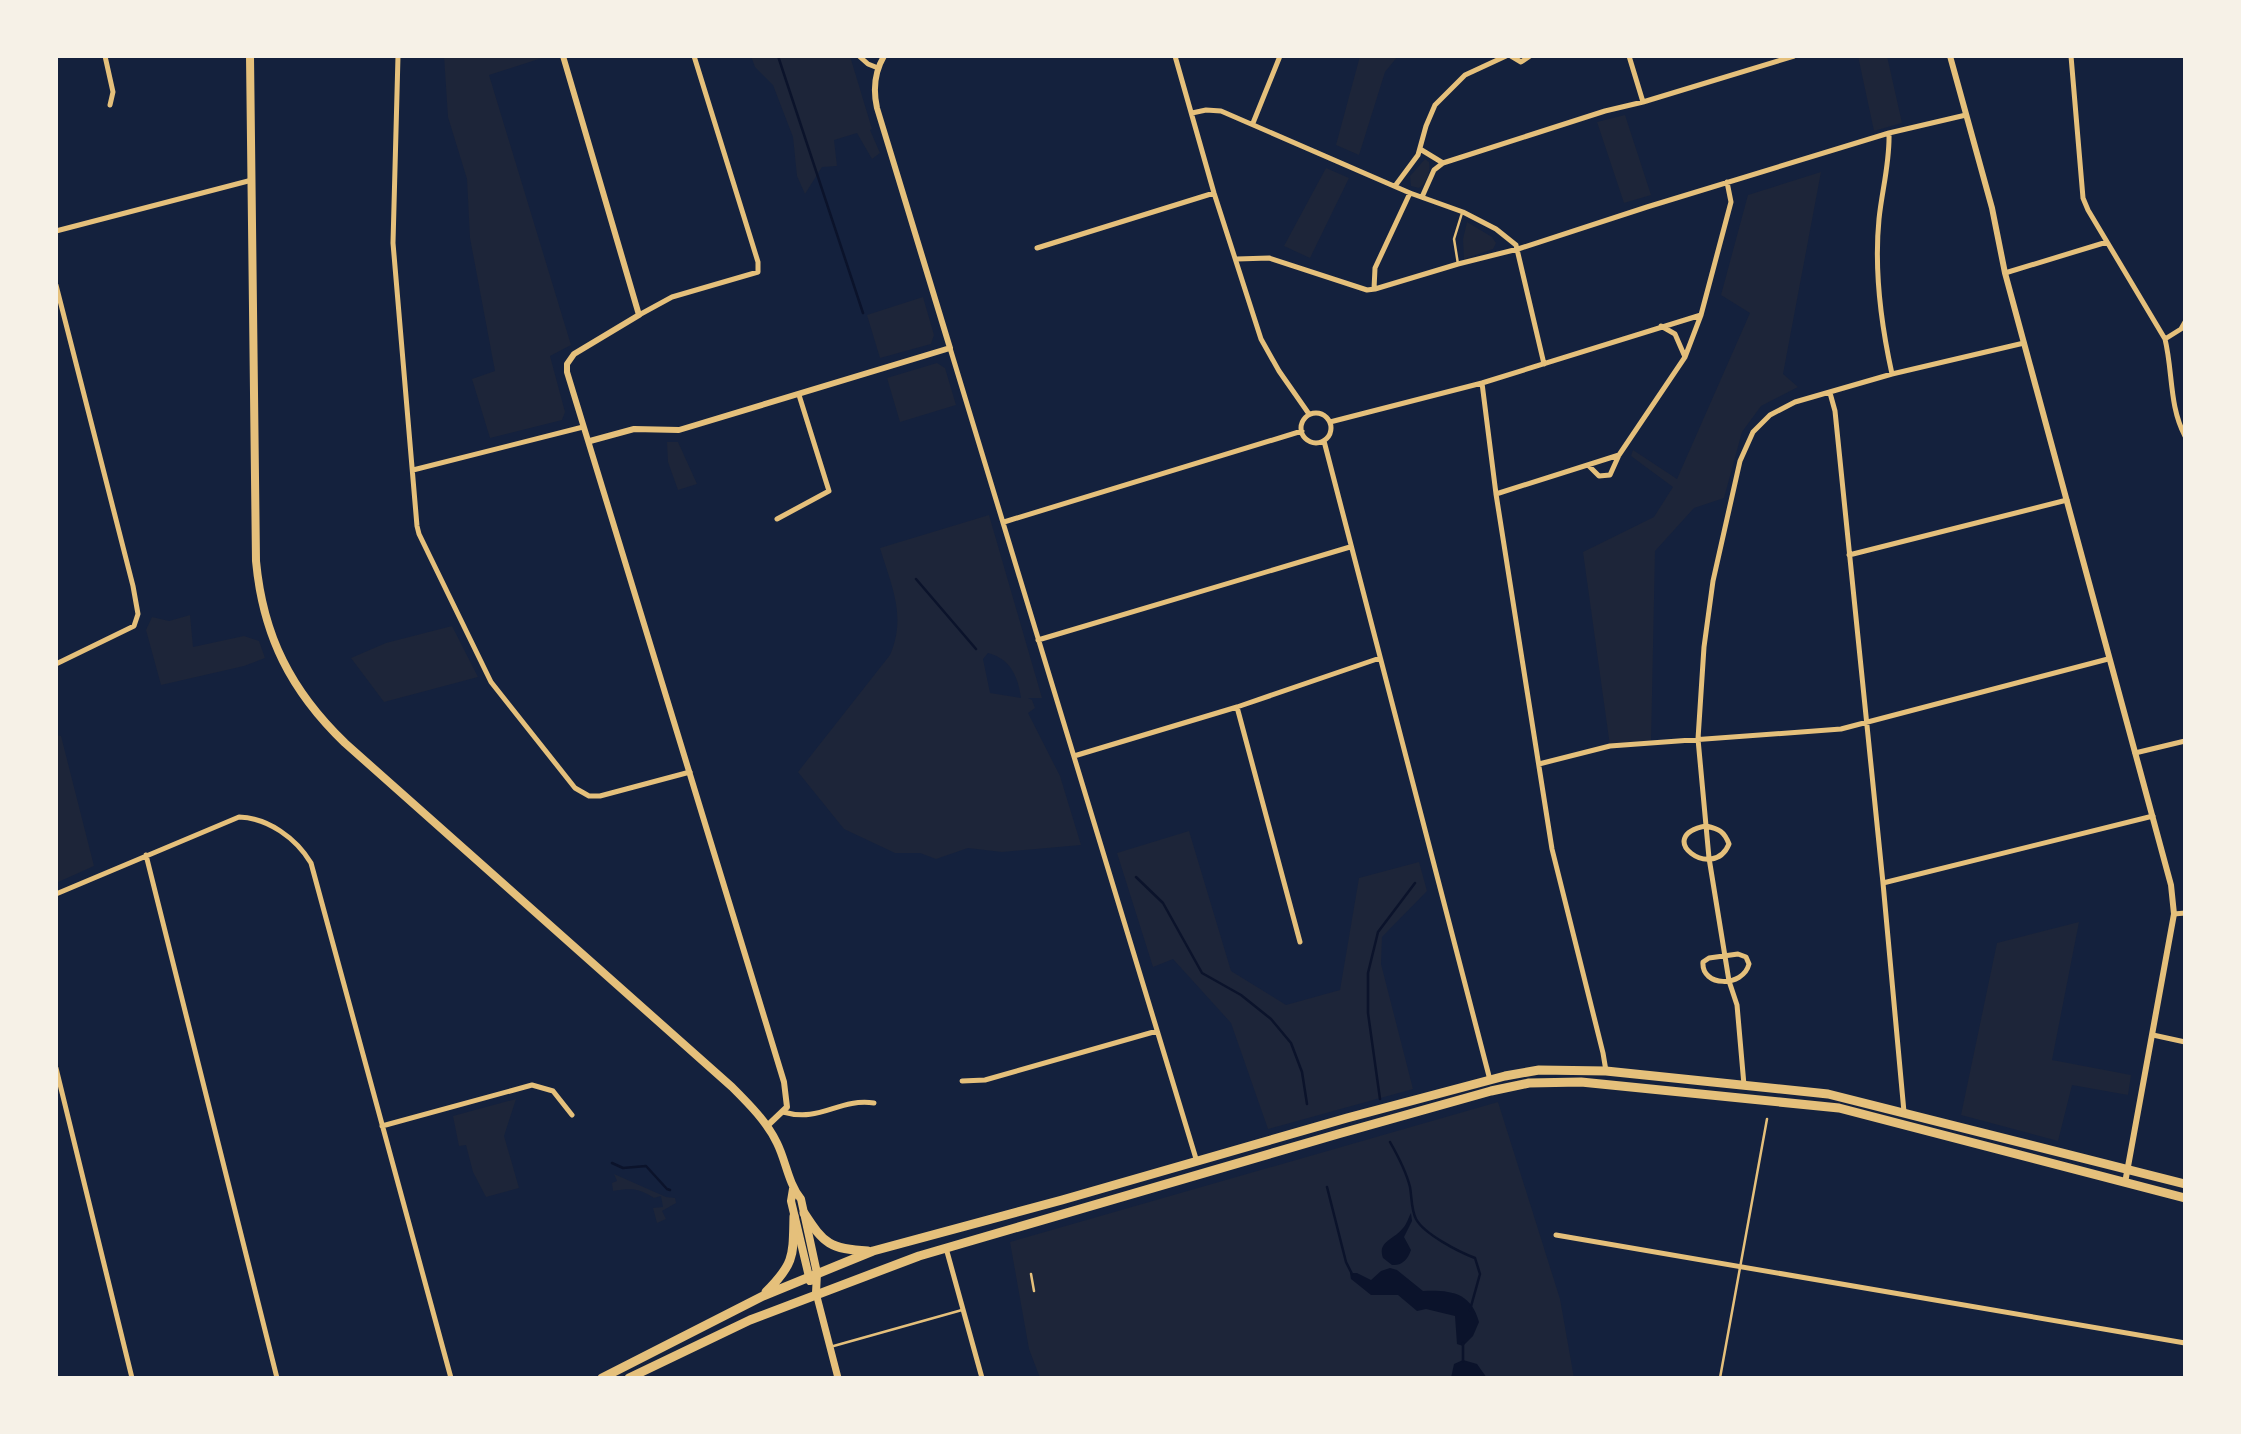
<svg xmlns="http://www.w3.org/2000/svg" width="2241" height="1434" viewBox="0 0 2241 1434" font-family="Cabin,sans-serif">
<rect width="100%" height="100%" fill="#14213d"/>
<!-- green -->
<path fill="#1d2539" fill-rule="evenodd" d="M444,56H548L489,75L571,345L550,356L565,412L562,420L490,438L472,379L495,371L470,238L467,179L448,117Z
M751,56H850L872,129L870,130L880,153L872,159L857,133L834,140L837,166L822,167L805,194L797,176L793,137L773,85L755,67Z
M1360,56H1398L1385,72L1359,155L1336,145Z
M1858,56H1887L1902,123L1874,131Z
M1625,115L1651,195L1624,203L1597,122Z
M1425,159L1429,162C1431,171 1427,183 1419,188L1411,186L1410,176Z
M1326,168L1349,178L1310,258L1284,246Z
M1821,172L1783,374L1798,387L1761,406L1742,432L1724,498L1694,508L1655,551L1651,743L1610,746L1583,552L1654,517L1673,487L1631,456L1633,450L1677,479L1750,313L1721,295L1748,195Z
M1467,222L1492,237L1496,243L1493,249L1464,259L1463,239Z
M923,297L934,335L931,344L880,358L867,315Z
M937,363L945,368L956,405L900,422L887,378Z
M667,442H678L697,484L678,490L668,462Z
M989,515L1042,698H1028L1032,700L1035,708L1028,713L1060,776L1081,845L1002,852L968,848L936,859L920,853H895L844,829L798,772L890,655C907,616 891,585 880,548ZM988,653C1011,659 1018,677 1021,698L990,693L983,659Z
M190,615L193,647L244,636L259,641L265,658L244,666L161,685L146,630L152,617L169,621Z
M452,626L478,677L384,702L351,658L386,643Z
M56,735L61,736L94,866L56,883Z
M1189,831L1231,971L1286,1005L1340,990L1359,878L1419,862L1427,891L1382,937L1381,964L1413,1089L1268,1129L1231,1023L1173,959L1153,967L1117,853Z
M2079,922L2052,1060L2131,1075L2128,1095L2072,1085L2058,1141L1961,1115L1997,943Z
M516,1099L504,1136L519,1188L486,1197L473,1172L466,1145L459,1146L453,1116Z
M1498,1102L1560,1299L1574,1378H1040L1029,1349L1010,1242Z
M614,1174L666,1197L675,1198L676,1203L662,1211L666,1219L657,1223L653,1208L663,1207L661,1196L654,1198C639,1188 631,1188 613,1191L612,1183L617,1181Z"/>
<!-- water -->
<path fill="#0b132b" d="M1411,1213L1412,1221L1404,1237L1411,1250C1408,1259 1402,1266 1392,1265L1383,1258C1377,1241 1394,1240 1403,1228C1407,1224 1408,1218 1411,1213Z
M1390,1268L1397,1270L1423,1291C1450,1290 1471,1292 1479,1322L1473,1336L1463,1346L1457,1344L1455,1316L1426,1309L1417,1311L1398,1295H1371L1351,1279L1350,1273H1357L1371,1280L1381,1271Z
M1463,1360L1477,1364L1487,1378H1451L1454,1364Z"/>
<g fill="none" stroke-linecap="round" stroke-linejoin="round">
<!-- stream -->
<path stroke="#0b132b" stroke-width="2.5" d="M778,56L863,313
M916,579L976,649
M1136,877L1163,903L1202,973L1241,995L1271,1019L1291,1043L1302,1072L1307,1104
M1380,1099L1368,1013V973L1378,932L1415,883
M1390,1142C1398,1156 1406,1171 1410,1187C1412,1198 1411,1209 1416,1219C1424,1234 1459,1252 1475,1258L1480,1274L1470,1310
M612,1163L623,1168L646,1166L667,1189L670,1190
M1327,1187L1346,1262L1352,1274
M1463,1361V1343"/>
<!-- service -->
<path stroke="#e5c07b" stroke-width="2.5" d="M1458,264L1454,239L1462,213
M1031,1274L1034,1291
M830,1347L962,1310
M1720,1378L1767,1119"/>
<!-- minor -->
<path stroke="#e5c07b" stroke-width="5" d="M105,56L113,92L110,105
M398,56L393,243L417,526L419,534L491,682L575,788L589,796H600L690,772
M859,56L868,64L878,68
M1175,56L1214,193L1261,339L1279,371L1309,414
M1511,56L1521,62L1530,56
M1629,56L1643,102
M2071,56L2083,198L2088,210L2165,339C2173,372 2169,406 2185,436
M1192,113L1206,110L1221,111L1410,193L1463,212L1496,229L1516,245L1544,364
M1253,123L1280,56
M1889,133C1890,162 1882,190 1879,219C1874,270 1881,324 1892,374
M1420,149L1443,163
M1395,186L1418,155L1426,126L1435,105L1465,75L1506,56
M1422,197L1434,170L1443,163L1605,111L1643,102L1794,56
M56,231L252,180
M1037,248L1214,193
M1237,259L1269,258L1367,290L1375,289L1458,264L1518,249L1647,207L1889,133L1966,115
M2005,273L2107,242
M56,285L133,586L138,614L134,626L56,664
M1374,289L1375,268L1410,193
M639,315L672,297L758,272V262L694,56
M1661,326L1675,334L1685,357
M2165,339L2181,329L2185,322
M950,348L1197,1162
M1482,383L1496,494L1552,849L1603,1053L1606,1071
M1830,393L1835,411L1883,883L1904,1112
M1301 428a15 15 0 1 1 30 0a15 15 0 1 1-30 0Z
M1330,422L1482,383L1701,315
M1324,441L1490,1080
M1589,466L1599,476L1610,475L1619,455L1685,357L1690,344L1701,315L1731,202L1727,182
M413,470L583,427
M1496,494L1619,455
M777,519L829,491L799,395
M1004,522L1302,431
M1849,555L2067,500
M1038,640L1350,547
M1237,707L1300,942
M2135,753L2185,741
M1074,756L1237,707L1380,658
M1539,764L1610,746L1841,729L2108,659
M1706,826C1719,829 1724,831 1729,844C1713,883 1652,836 1706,826Z
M146,855L277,1378
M1883,883L2153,816
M56,894L239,817C268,818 296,838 311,863L451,1378
M2174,914L2185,913
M1738,954L1746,957L1749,964C1743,988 1701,987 1703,962L1709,958Z
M2153,1035L2185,1042
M56,1068L132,1378
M962,1081L985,1080L1157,1031
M1744,1085L1737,1005L1729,981L1709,858L1698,739L1704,647L1713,581L1740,461L1753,432L1770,415L1795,402L1892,374L2024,343
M783,1112C821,1123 838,1098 874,1103
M382,1126L532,1085L553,1091L572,1115
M1556,1235L2185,1343
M946,1248L982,1378"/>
<!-- tertiary -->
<path stroke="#e5c07b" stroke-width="6" d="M563,56L639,315L574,354L567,364V372L784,1082L787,1107L767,1126
M1950,56L1992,208L2005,273L2171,885L2174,914L2125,1183
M590,441L634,429L679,430L950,348L877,108C873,90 874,73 884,56"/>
<!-- secondary -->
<path stroke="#e5c07b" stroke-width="7" d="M816,1293L838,1378"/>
<!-- primary -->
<path stroke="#e5c07b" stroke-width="8" d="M250,56L256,561C263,636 291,691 345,743L732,1087C749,1104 767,1122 777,1143C786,1161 788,1183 801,1199L817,1273L816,1293
M793,1189L791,1201L810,1281"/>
<!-- trunk -->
<path stroke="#e5c07b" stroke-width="9" d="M804,1213C824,1244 830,1249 868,1251
M766,1292C795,1263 793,1256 794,1216
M602,1378L763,1296L873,1251L1062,1200L1347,1118L1505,1076L1539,1070L1606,1071L1828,1094L2185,1184
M629,1378L750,1320L919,1256L1338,1134L1491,1091L1529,1083L1581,1082L1839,1108L2185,1198"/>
</g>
<!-- border -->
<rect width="2241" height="1434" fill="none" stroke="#f6f1e7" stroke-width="116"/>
</svg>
